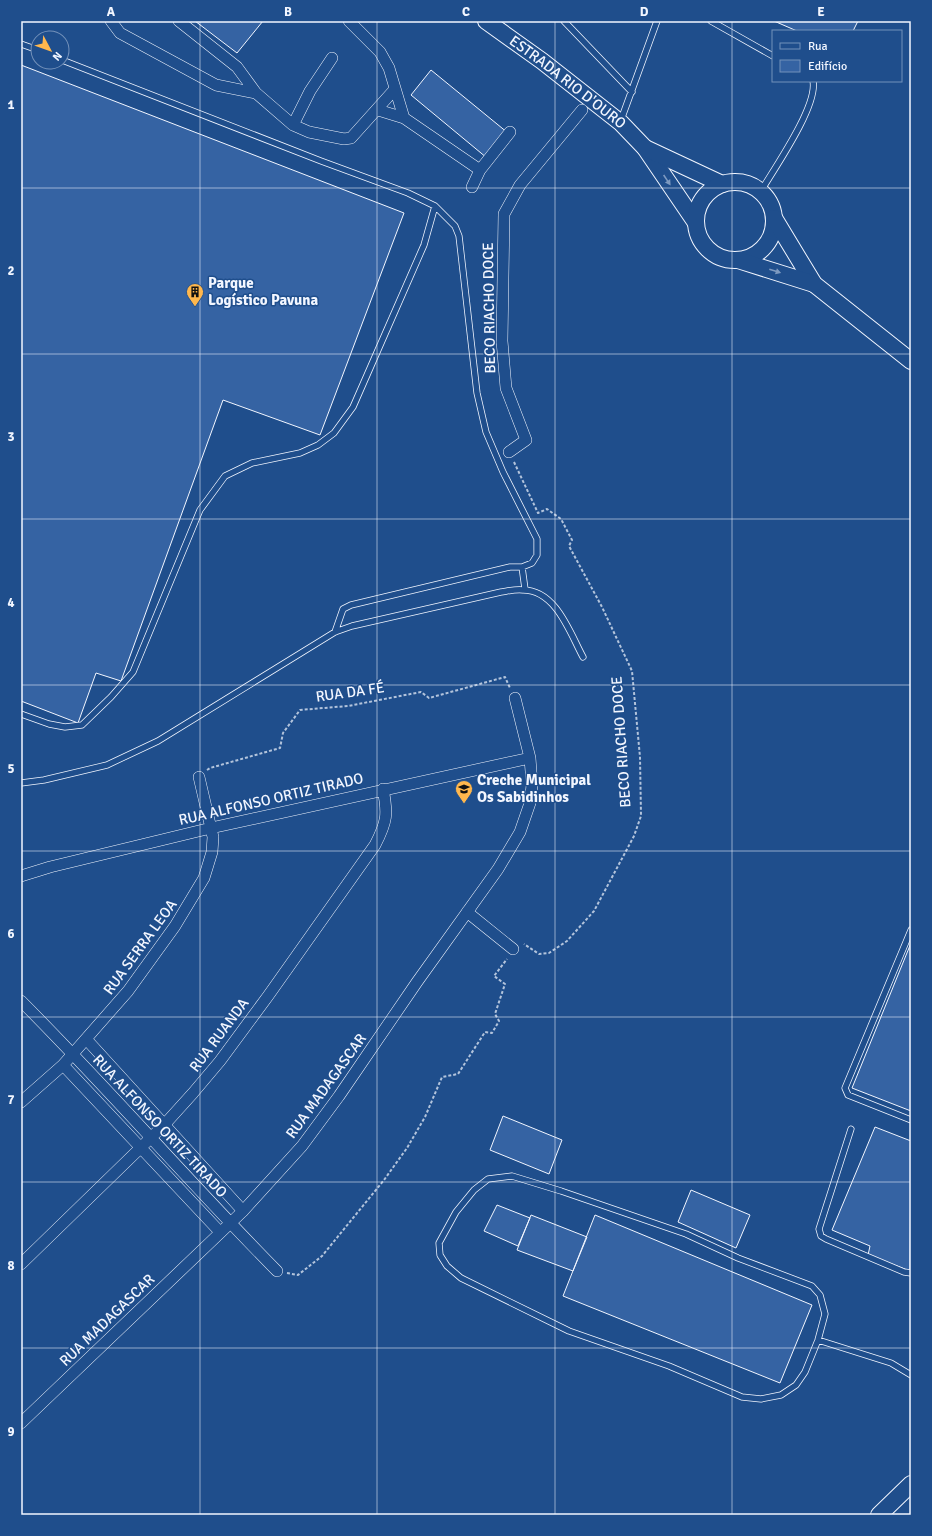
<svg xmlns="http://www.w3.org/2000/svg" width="932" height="1536" viewBox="0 0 932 1536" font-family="Signika,sans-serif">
<rect width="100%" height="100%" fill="#1f4e8c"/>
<!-- building -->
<path fill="#3563a3" stroke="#f2f6ff" d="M195,21H263L237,53Z
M774,21H858L853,31H797Z
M21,65L404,213L320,435L223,400L121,681L96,673L78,723L21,701Z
M431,70L508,133L487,158L411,95Z
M911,943V1111L852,1088Z
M503,1116L562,1140L549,1174L490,1150Z
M875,1127L911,1141L910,1271L868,1255L870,1246L832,1230Z
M691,1190L750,1215L736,1248L678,1222Z
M497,1205L530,1218L518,1246L484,1231Z
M531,1215L587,1237L573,1271L517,1250Z
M595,1215L812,1305L780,1383L563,1296Z"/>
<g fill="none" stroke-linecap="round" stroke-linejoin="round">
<defs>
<path id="lane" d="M564,21L632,92
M711,21L773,56
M21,44L38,50
M621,120L657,21
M761,191C774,169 818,106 813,81
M435,206L455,226L459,236L477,393L486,432L503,472L537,539V555L532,563L522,567
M335,632L343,609L351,605L510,567H522L525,589
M21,714L49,724L65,727L82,725L111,697L133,672L200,510L225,476L252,463L300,453L318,445L334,433L353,407L424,245L435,206L408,193L321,161L62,60
M21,783L44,780L107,765L158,741L335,632L352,626L501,592C508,591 516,589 523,590C556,590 570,633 583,657
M911,930L845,1088L848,1095L911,1120
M851,1129L819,1229L821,1236L826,1239L904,1272L911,1273
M512,1176L561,1191L686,1234L738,1258L812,1286L820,1295L825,1314L818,1340L805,1372L796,1385L781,1395L761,1399L742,1397L669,1366L569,1331L461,1278L447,1266L440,1255L439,1243L456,1212L474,1190L488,1179Z
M818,1340L891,1363L911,1375"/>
<path id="street" d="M111,21L120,33L216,85L256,93
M179,21L237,67L256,93L293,125L309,132L344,139L351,138L395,89
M349,21L380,52L389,68L404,118L480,170
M378,110L404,118
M293,125L310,91L332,58
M472,187L480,170L510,132
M509,452L526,440L506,388L502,341L504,214L520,185L582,110
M21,876L50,867L211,828L530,758
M471,907L467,912L513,949
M21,1001C109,1089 190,1183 277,1271
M87,1040L243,1211
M63,1065L220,1232
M21,1102L63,1065L128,991L175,926L204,878L212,852L213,837L199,777
M21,1264L165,1124L193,1093L220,1061L268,996L375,845C387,822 388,814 383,789
M21,1423L243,1211L302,1146L339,1096L417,982L498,869L520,832L530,803L532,785L530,758L515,698"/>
<g id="secondary">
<path id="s1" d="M486,21L542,61L621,123L645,148L696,223"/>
<path d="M645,148L722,184"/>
<circle cx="735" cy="221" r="39"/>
<path d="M774,218L814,284L911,361"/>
<path d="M738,260L814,284"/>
<path d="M879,1515L911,1484"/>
</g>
</defs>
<!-- lane casing -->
<use href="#lane" stroke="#f2f6ff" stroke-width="7"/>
<!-- street casing -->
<use href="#street" stroke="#f2f6ff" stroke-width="12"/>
<!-- secondary casing -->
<use href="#secondary" stroke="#f2f6ff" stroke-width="18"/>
<!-- path -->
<path stroke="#b3c4dc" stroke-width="2" stroke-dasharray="3 2" stroke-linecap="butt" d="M514,462L538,513L547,509L561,519L572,540L569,546L602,607L632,671L640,757L641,816L634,836L594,911L567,941L549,953L539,954L524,944
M207,770L210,768L280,748L283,733L300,710L348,706L421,692L429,698L505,677L510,688
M287,1273L298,1275L322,1256L384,1180L407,1148L425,1117L442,1077L458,1074L485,1032L492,1033L499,1021L495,1014L505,984L494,976L507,959"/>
<!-- lane -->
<use href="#lane" stroke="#1f4e8c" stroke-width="5.5"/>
<!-- street -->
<use href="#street" stroke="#1f4e8c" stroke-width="11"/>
<!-- secondary -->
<use href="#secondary" stroke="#1f4e8c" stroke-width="16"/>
</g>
<!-- one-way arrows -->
<defs><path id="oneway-solid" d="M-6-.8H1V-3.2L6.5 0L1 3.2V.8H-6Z"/></defs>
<g fill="#7e9ac0">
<use href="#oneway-solid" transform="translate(667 180) rotate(56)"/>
<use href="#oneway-solid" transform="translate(775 271) rotate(18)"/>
</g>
<!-- grid -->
<path fill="none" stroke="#f2f6ff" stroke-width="1" stroke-opacity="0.55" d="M200,21V1515M377,21V1515M555,21V1515M732,21V1515M21,188H911M21,354H911M21,519H911M21,685H911M21,851H911M21,1017H911M21,1182H911M21,1348H911"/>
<!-- icons -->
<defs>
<symbol id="building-pin" viewBox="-11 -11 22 30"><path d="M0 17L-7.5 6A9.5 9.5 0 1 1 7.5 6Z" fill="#ffb74d" stroke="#1f4e8c"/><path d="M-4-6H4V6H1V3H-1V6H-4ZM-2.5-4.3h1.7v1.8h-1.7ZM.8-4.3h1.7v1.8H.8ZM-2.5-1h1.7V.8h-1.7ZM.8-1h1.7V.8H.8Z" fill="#111"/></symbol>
<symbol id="school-pin" viewBox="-11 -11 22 30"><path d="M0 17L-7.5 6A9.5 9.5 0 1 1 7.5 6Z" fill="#ffb74d" stroke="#1f4e8c"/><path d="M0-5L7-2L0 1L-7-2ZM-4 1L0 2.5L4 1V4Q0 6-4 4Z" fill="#111"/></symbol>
</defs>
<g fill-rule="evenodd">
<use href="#building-pin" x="185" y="282" width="20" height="27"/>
<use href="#school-pin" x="454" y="779" width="20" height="27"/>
</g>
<g text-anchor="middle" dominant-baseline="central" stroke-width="3" stroke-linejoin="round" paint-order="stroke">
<!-- street labels -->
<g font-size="15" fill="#f2f6ff" stroke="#1f4e8c">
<text stroke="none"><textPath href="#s1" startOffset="102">ESTRADA RIO D'OURO</textPath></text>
<text transform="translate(489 308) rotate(-91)">BECO RIACHO DOCE</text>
<text transform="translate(350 692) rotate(-8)">RUA DA FÉ</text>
<text transform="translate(621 742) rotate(-94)">BECO RIACHO DOCE</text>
<text transform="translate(271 799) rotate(-13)">RUA ALFONSO ORTIZ TIRADO</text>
<text transform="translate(140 947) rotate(-54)">RUA SERRA LEOA</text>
<text transform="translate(219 1035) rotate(-53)">RUA RUANDA</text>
<text transform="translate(326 1086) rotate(-54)">RUA MADAGASCAR</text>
<text transform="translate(160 1126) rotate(47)">RUA ALFONSO ORTIZ TIRADO</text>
<text transform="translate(107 1320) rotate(-44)">RUA MADAGASCAR</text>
</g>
<!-- poi labels -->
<g font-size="15" font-weight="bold" fill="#f2f6ff" stroke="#1f4e8c" text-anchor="start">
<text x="208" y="283">Parque<tspan x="208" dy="17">Logístico Pavuna</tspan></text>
<text x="477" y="780">Creche Municipal<tspan x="477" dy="17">Os Sabidinhos</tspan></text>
</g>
</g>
<!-- border -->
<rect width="932" height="1536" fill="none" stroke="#1f4e8c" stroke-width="44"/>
<!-- legend -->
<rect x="772" y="30" width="130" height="52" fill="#1f4e8c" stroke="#7391ba"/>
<rect x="780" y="43" width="20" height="6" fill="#1f4e8c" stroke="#7391ba"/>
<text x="808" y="50" font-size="12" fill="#f2f6ff">Rua</text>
<rect x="780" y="60" width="20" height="12" fill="#3563a3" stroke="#7391ba"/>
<text x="808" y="70" font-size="12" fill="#f2f6ff">Edifício</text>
<!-- north arrow -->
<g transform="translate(50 50) rotate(131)"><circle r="19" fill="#1f4e8c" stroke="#7391ba"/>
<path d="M0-3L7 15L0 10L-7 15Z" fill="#ffb74d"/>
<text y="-6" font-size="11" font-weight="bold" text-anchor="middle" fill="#f2f6ff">N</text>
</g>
<rect x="22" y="22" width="888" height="1492" fill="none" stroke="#f2f6ff" stroke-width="1.5"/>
<g font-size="13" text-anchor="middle" font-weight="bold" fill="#f2f6ff">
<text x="111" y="16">A</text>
<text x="288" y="16">B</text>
<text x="466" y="16">C</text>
<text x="644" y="16">D</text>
<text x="821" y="16">E</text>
<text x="11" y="109">1</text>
<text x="11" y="275">2</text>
<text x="11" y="441">3</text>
<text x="11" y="607">4</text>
<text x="11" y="773">5</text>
<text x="11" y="938">6</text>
<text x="11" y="1104">7</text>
<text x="11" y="1270">8</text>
<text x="11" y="1436">9</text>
</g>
</svg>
